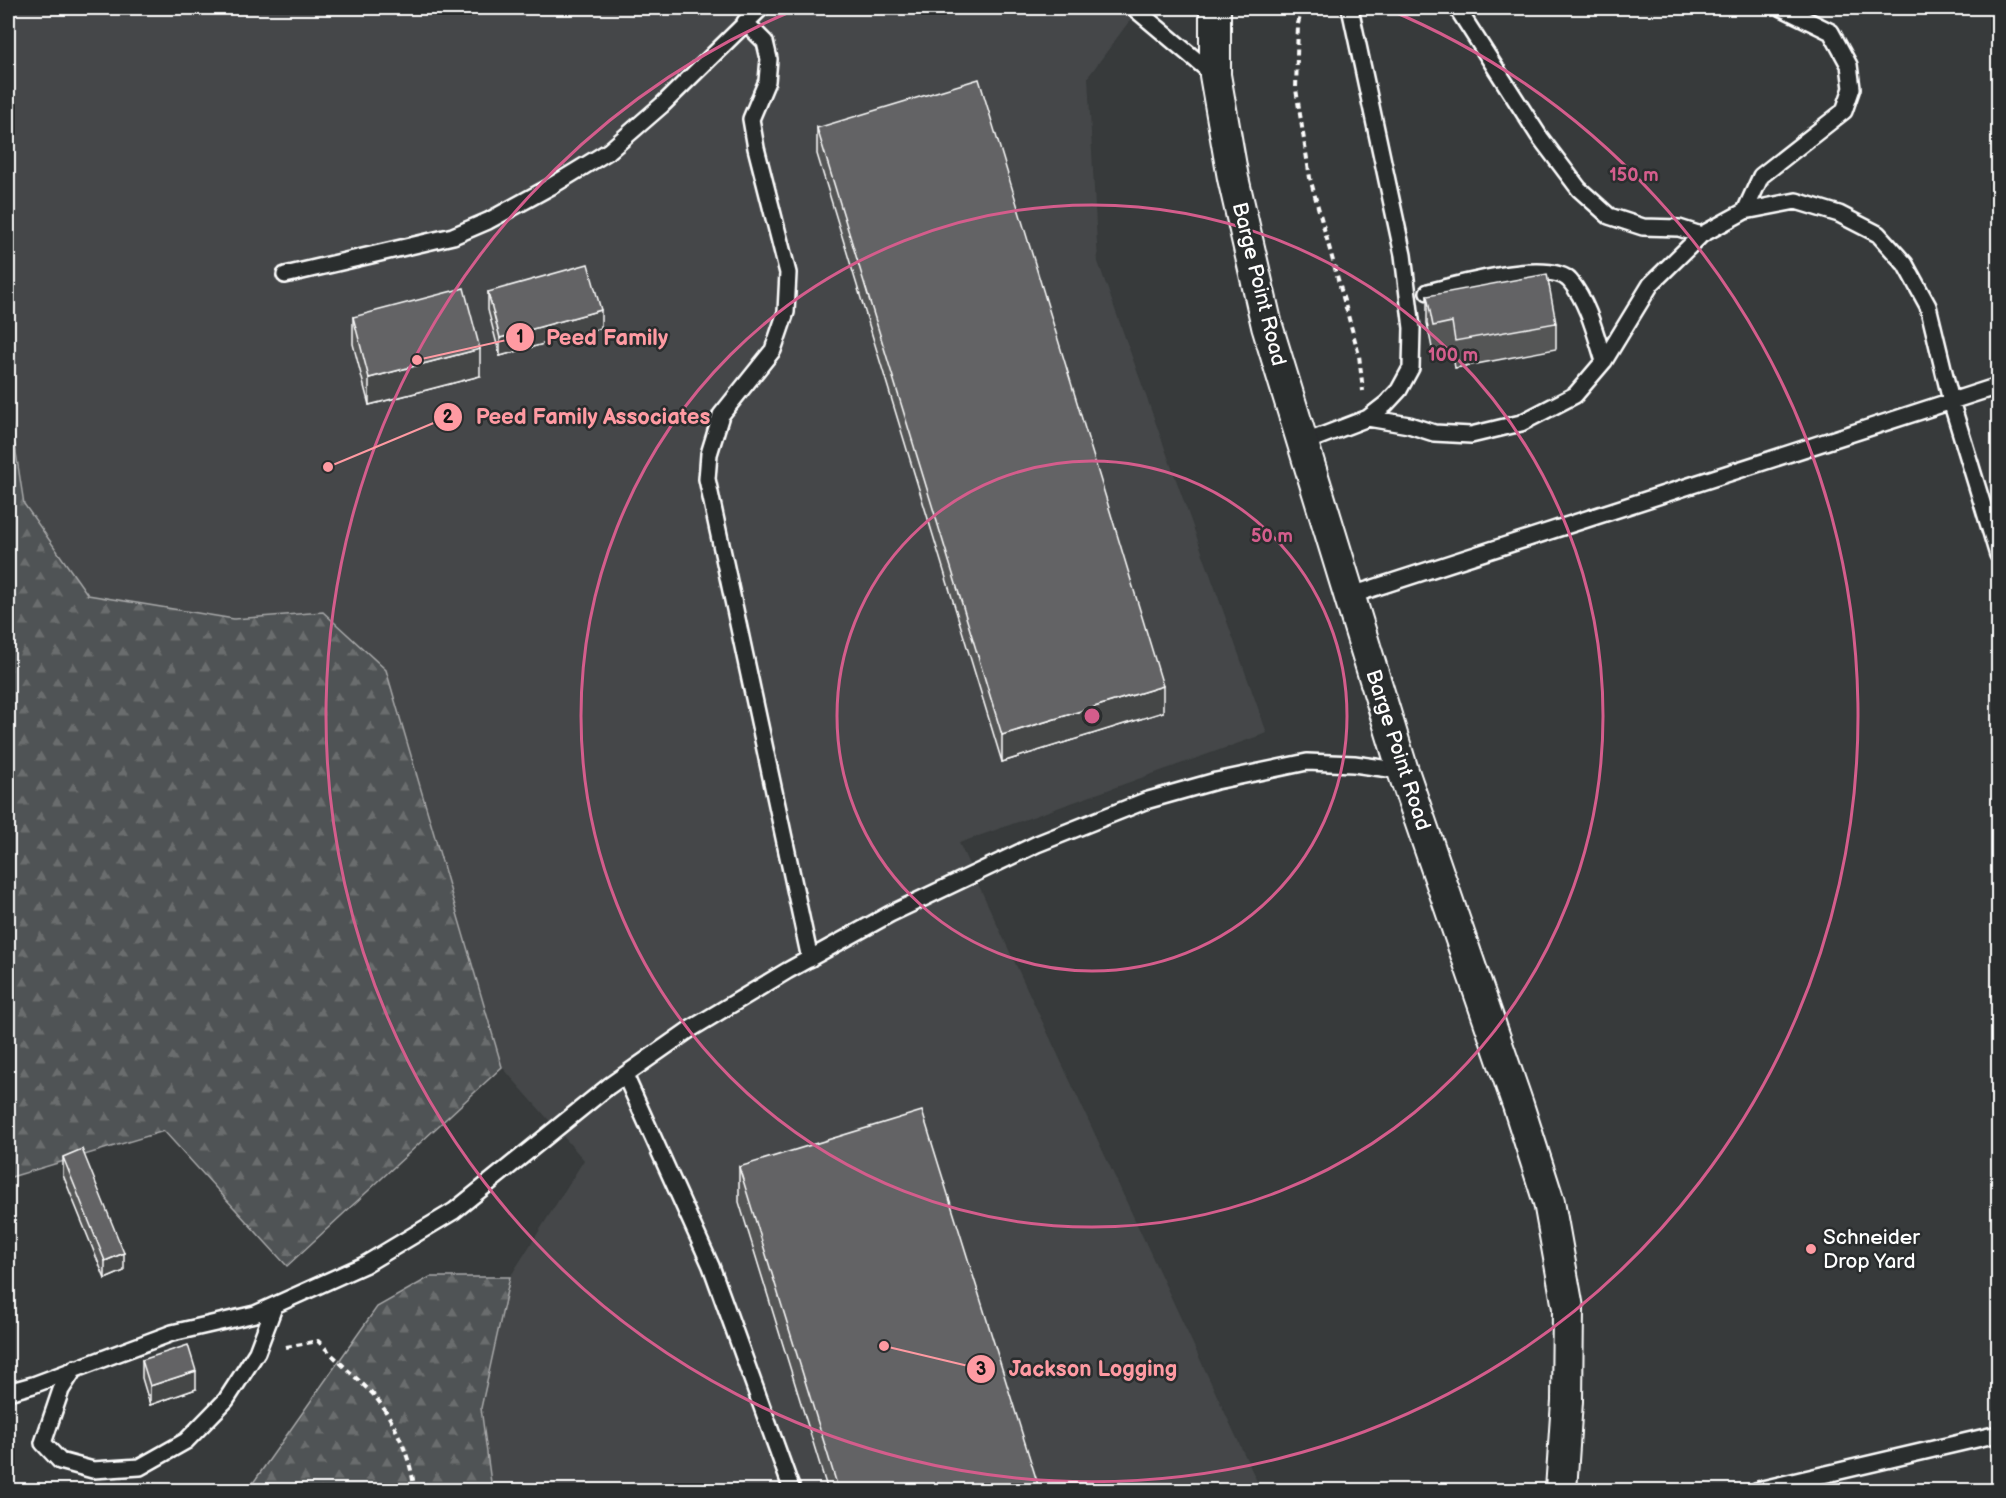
<svg xmlns="http://www.w3.org/2000/svg" width="2006" height="1498" viewBox="0 0 2006 1498" font-family="'Balsamiq Sans',sans-serif">
<defs>
<pattern id="forest-firs" width="22" height="20" patternUnits="userSpaceOnUse" patternTransform="scale(1.5)"><rect width="22" height="20" fill="#505354"/><path d="M5 1l3.5 6h-7zM16 11l3.5 6h-7z" fill="#6a6d6e"/></pattern>
</defs>
<rect width="100%" height="100%" fill="#373a3b"/>
<filter id="ink" filterUnits="userSpaceOnUse"><feTurbulence type="fractalNoise" baseFrequency=".0167" numOctaves="2"/><feDisplacementMap in="SourceGraphic" scale="12" xChannelSelector="R" yChannelSelector="G"/><feConvolveMatrix kernelMatrix="1 2 1 2 8 2 1 2 1" color-interpolation-filters="sRGB"/></filter>
<g filter="url(#ink)">
<!-- built -->
<path fill="#444748" d="M8,8H1139L1088,77L1098,262L1267,733L959,843L1261,1490H492L481,1408L510,1277L584,1160L502,1067L386,670L323,612L234,619L88,595L24,504L8,401Z"/>
<!-- forest -->
<path fill="url(#forest-firs)" stroke="#a8a9aa" stroke-width="1.5" d="M8,401L24,504L88,595L234,619L323,612L386,670L502,1067L287,1266L164,1131L8,1178Z
M430,1277H510L481,1408L492,1490H248L377,1307Z"/>
<g fill="none" stroke-linecap="round" stroke-linejoin="round">
<defs>
<path id="service" d="M1134,8L1214,75
M1350,8L1403,255L1412,328L1411,368L1399,390L1386,404L1368,418
M1457,8L1539,136L1579,189L1609,216L1643,227L1679,228L1701,235
M745,22L765,42L769,59L767,81L751,119L756,148L788,273L786,312L773,350L721,415L709,454L707,479L810,959
M1745,211L1761,176L1844,111L1852,88L1849,65L1831,32L1782,8
M285,275L453,236L488,221L550,187L609,151L662,105L761,8
M1428,292C1456,285 1551,258 1570,281C1588,302 1596,336 1604,361
M1303,443L1368,418L1409,425L1434,433L1471,435L1521,423L1575,395L1604,361L1651,284L1701,235L1745,211L1796,201L1839,214L1878,234L1905,264L1928,306L1951,401L1998,555
M1349,596L1998,386
M625,1075L711,1266L792,1490
M75,1368L61,1390L43,1443L60,1461L93,1470L140,1467L186,1441L226,1400L257,1352L274,1307
M8,1392L33,1385L172,1333L255,1314L364,1265L454,1211L609,1086L689,1030L787,971L890,914L1037,844L1145,801L1216,781L1307,762L1354,764L1403,771
M1758,1490L1998,1434"/>
<path id="minor" d="M1215,8V75L1233,178L1267,326L1403,771L1518,1105L1549,1202L1568,1308L1567,1401L1561,1490"/>
</defs>
<!-- service casing -->
<use href="#service" stroke="#fff" stroke-width="20"/>
<!-- minor casing -->
<use href="#minor" stroke="#fff" stroke-width="34"/>
<!-- path -->
<path stroke="#fff" stroke-width="4" stroke-dasharray="6 4.5" stroke-linecap="butt" d="M1302,8L1298,24L1296,89L1310,178L1359,355L1363,391
M286,1347L318,1341C336,1359 354,1376 372,1393C392,1415 413,1461 414,1490"/>
<!-- service -->
<use href="#service" stroke="#2a2d2e" stroke-width="15"/>
<!-- minor -->
<use href="#minor" stroke="#2a2d2e" stroke-width="30"/>
</g>
<!-- wall -->
<path fill="#555657" stroke="#fff" stroke-width="1.5" d="M817,128L1163,712L1002,762L817,154Z
M488,292L601,328L500,356L488,310Z
M1427,296L1556,323V349L1455,368L1452,349L1433,353L1427,323Z
M353,317L480,376L369,405L353,344Z
M63,1157L124,1271L105,1279L63,1175Z
M739,1167L1040,1491H828L739,1202Z
M142,1360L196,1389L150,1405L142,1378Z"/>
<!-- shaded-wall -->
<path fill="#454647" stroke="#fff" stroke-width="1.5" d="M601,310V328L500,356V338Z
M480,349V376L369,405V378Z
M1163,686V712L1002,762V735Z
M124,1253V1271L105,1279V1261Z
M196,1371V1389L150,1405V1386Z"/>
<!-- building -->
<path fill="#636465" stroke="#fff" stroke-width="1.5" d="M979,79L1163,686L1002,735L817,128Z
M588,264L601,310L500,338L488,292Z
M1547,274L1556,323L1455,341L1452,322L1433,326L1427,296Z
M464,288L480,349L369,378L353,317Z
M922,1111L1040,1491H839L739,1167Z
M82,1149L124,1253L105,1261L63,1157Z
M188,1345L196,1371L150,1386L142,1360Z"/>
</g>
<!-- distance rings -->
<g fill="none" stroke="#d45d8c" stroke-width="3">
<circle cx="1092" cy="716" r="255"/>
<circle cx="1092" cy="716" r="511"/>
<path d="M1385 8A766 766 0 1 1 799 8"/>
</g>
<!-- markers -->
<circle fill="#ff9aa2" stroke="#2a2d2e" stroke-width="2" cx="1811" cy="1249" r="6"/>
<g text-anchor="middle" dominant-baseline="central" stroke-width="5" stroke-linejoin="round" paint-order="stroke">
<!-- street labels -->
<g font-size="21" fill="#fff" stroke="#2a2d2e">
<text transform="translate(1259 284) rotate(76)">Barge Point Road</text>
<text transform="translate(1398 750) rotate(72)">Barge Point Road</text>
</g>
<!-- poi labels -->
<g font-size="21" fill="#fff" stroke="#2a2d2e" text-anchor="start">
<text x="1823" y="1237">Schneider<tspan x="1823" dy="24">Drop Yard</tspan></text>
</g>
</g>
<circle cx="1092" cy="716" r="9" fill="#d45d8c" stroke="#2a2d2e" stroke-width="3"/>
<g font-size="18" text-anchor="middle" font-weight="bold" fill="#d45d8c" stroke="#2a2d2e" stroke-width="5" stroke-linejoin="round" paint-order="stroke">
<text x="1634" y="181">150 m</text>
<text x="1453" y="361">100 m</text>
<text x="1272" y="542">50 m</text>
</g>
<!-- callouts -->
<path fill="none" stroke="#ff9aa2" stroke-width="2" d="M417 360L520 337M328 467L448 417M884 1346L981 1369"/>
<g fill="#ff9aa2" stroke="#2a2d2e" stroke-width="2">
<circle cx="417" cy="360" r="6"/>
<circle cx="328" cy="467" r="6"/>
<circle cx="884" cy="1346" r="6"/>
<circle cx="520" cy="337" r="15"/>
<circle cx="448" cy="417" r="15"/>
<circle cx="981" cy="1369" r="15"/>
</g>
<g font-size="18" text-anchor="middle" font-weight="bold" fill="#111">
<text x="520" y="343">1</text>
<text x="448" y="423">2</text>
<text x="981" y="1375">3</text>
</g>
<g font-size="22" text-anchor="middle" font-weight="bold" fill="#ff9aa2" stroke="#2a2d2e" stroke-width="5" stroke-linejoin="round" paint-order="stroke">
<text x="607" y="345">Peed Family</text>
<text x="593" y="424">Peed Family Associates</text>
<text x="1093" y="1376">Jackson Logging</text>
</g>
<!-- margin -->
<rect width="2006" height="1498" fill="none" stroke="#2a2d2e" stroke-width="30"/>
<rect x="15" y="15" width="1976" height="1468" fill="none" stroke="#fff" stroke-width="2" filter="url(#ink)"/>
</svg>
